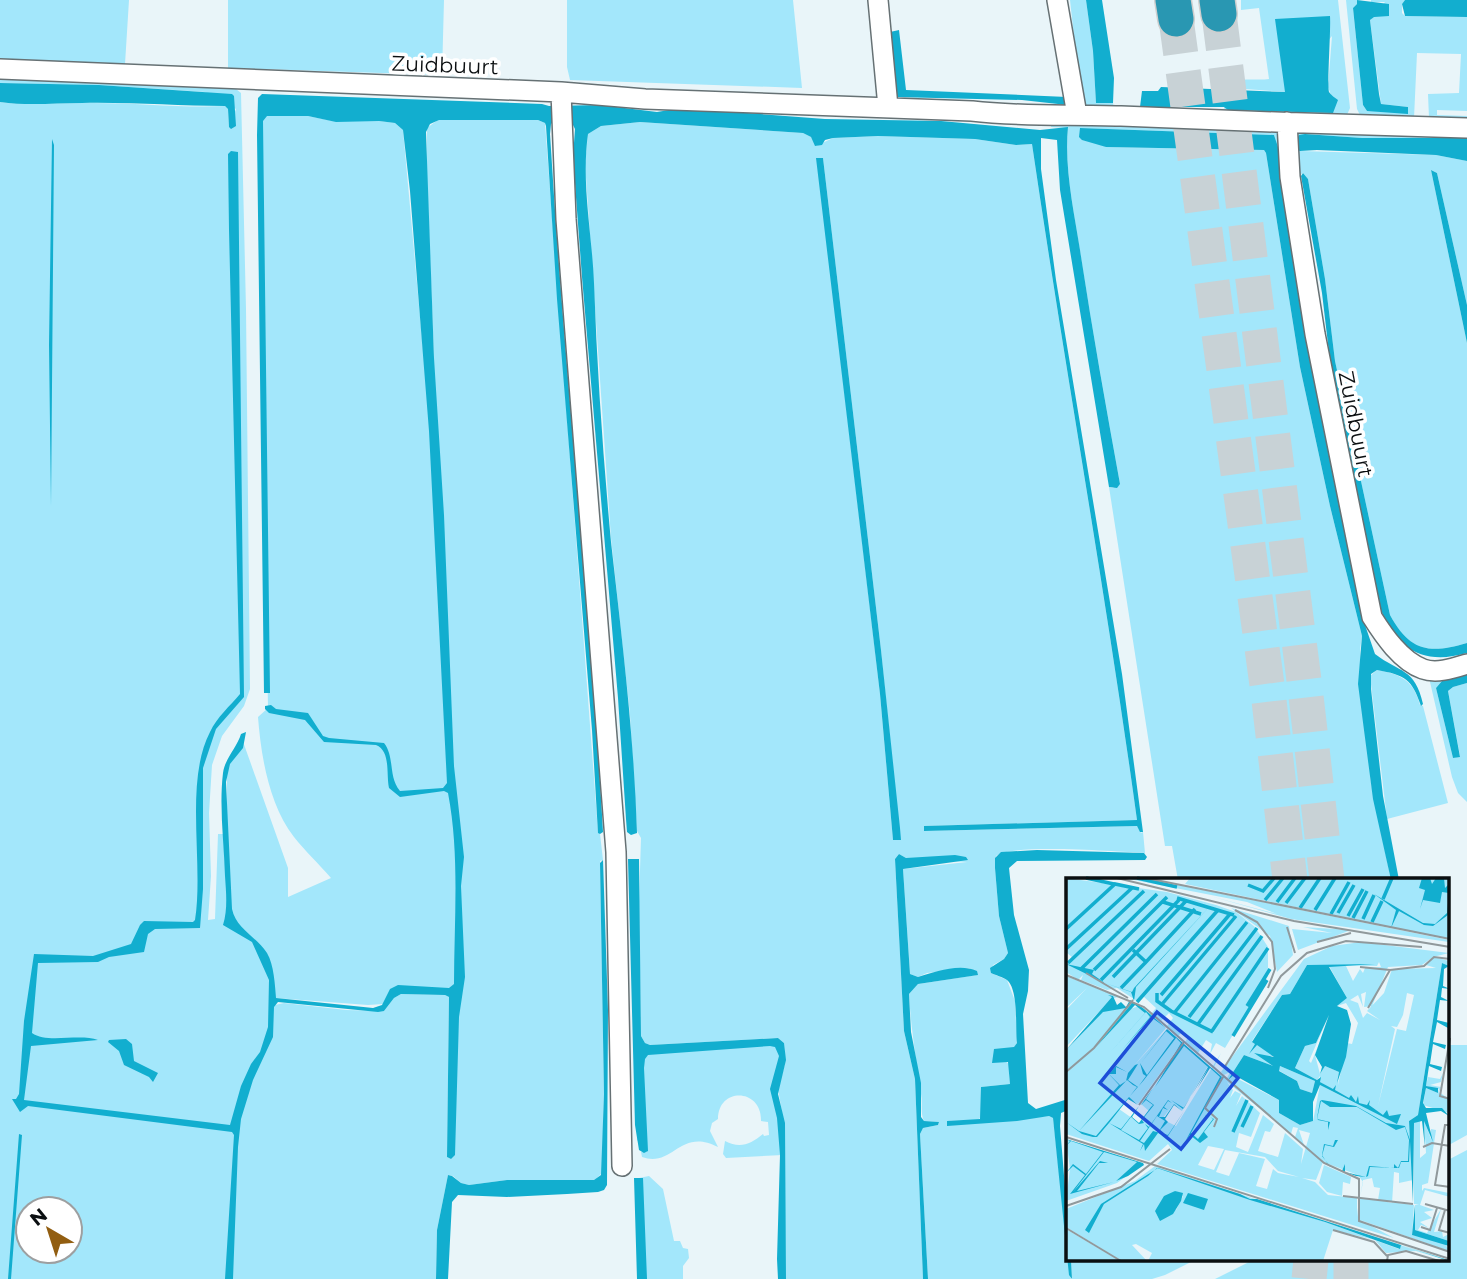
<svg xmlns="http://www.w3.org/2000/svg" width="1467" height="1279" viewBox="0 0 1467 1279" font-family="Montserrat,sans-serif">
<rect width="100%" height="100%" fill="#e9f5f9"/>
<!-- green -->
<path fill="#a3e7fb" fill-rule="evenodd" d="M0,0H129L125,64L0,61Z
M228,0H444L442,75L228,68Z
M567,0H793L802,88L570,80L567,67Z
M1070,0H1086L1093,51L1096,103H1113L1114,109H1082Z
M1241,0H1338L1350,108L1346,117L1225,111L1224,107L1331,95L1328,87L1332,36L1285,92L1232,88L1223,90C1230,75 1255,81 1269,79L1259,8L1241,10Z
M1346,0H1357V4L1353,8L1363,105L1367,111L1408,107L1381,104L1370,20L1385,2H1371V0H1405L1402,4V13L1405,16L1467,17V111L1437,110V115L1467,116V122L1429,118L1428,94L1459,93L1461,54L1417,53L1414,118L1361,117L1357,109Z
M0,76L236,89L241,93L246,309L250,689L244,706L222,736L212,765L209,813L211,876L208,920L215,919L218,834H223L227,894V761L241,736L288,868V897L331,878C319,864 305,851 294,837C269,805 261,756 258,717L268,708L258,113L308,116L333,121H379L395,123L403,130L423,349L434,357L427,179V128L439,119L538,120L545,123L598,832L600,834L603,860L600,861L604,1094L602,1173L595,1180H507L469,1185L461,1183L453,1176L448,1175L437,1230L436,1279H0V102C28,106 54,103 82,103C130,102 177,108 225,106L228,109L229,127L236,109L205,92L99,85L0,83ZM408,989L456,992L451,1159L447,1157L449,997L445,995L401,994L394,998L384,1011L346,1010L284,1003L275,1005V998L368,1005L383,1004ZM28,1209H70V1251H28Z
M1051,121L1273,128L1278,132L1287,178L1274,135L1080,128L1106,147L1264,150L1266,153L1300,367L1330,506L1362,636L1360,650L1371,783L1391,880H1178L1172,846H1165L1109,487L1113,488L1120,484C1106,406 1092,329 1080,251C1074,211 1064,168 1068,128L1051,127Z
M640,122L803,133L811,137L816,146L833,138L878,136L975,139L1016,145L1032,144C1065,370 1106,594 1137,820L924,826V831L1137,826L1141,833L1143,832L1145,853C1118,852 1014,843 996,856L995,868L999,916L1008,953L1004,959L993,965L991,973L1007,980L1015,1001L1017,1043L1005,1061L1009,1064L1010,1084L981,1087V1117L978,1120L948,1121L947,1125L1049,1116L1053,1118L1071,1279H928L920,1134L923,1128L938,1125L939,1122L924,1121C920,1113 923,1103 921,1094C916,1059 911,1029 909,994L918,984L977,975L969,968L927,973L918,977L910,974L903,869L967,862L906,858L899,854L895,859L904,1031L915,1079L923,1279H786L783,1116V1155L726,1158L723,1154L725,1141C740,1149 751,1144 763,1134L764,1136L769,1135L768,1122L761,1121C762,1088 718,1087 718,1119L712,1123L710,1131L718,1147C680,1127 673,1168 642,1157L641,1152H647L637,1140L634,1050L777,1042L782,1060L773,1085L782,1112L778,1089L785,1064L784,1043L778,1038L650,1045L645,1043L641,1036L639,902L641,838L637,831L630,715L611,538L585,163L588,134L601,126ZM817,158H823L881,650L900,839L893,840L880,694Z
M1297,130L1467,135V138H1362L1305,134L1300,151L1436,155L1467,161V305L1437,173L1431,170L1467,343V643C1430,654 1410,652 1390,615L1335,361L1325,279L1308,179L1303,173L1296,177L1293,135Z
M1467,668V674L1442,681L1436,688L1453,758L1460,756L1448,691L1453,687L1467,683V802L1458,793L1452,777L1430,682V679Z
M1377,670C1401,674 1414,681 1420,705L1423,706L1448,803L1387,819L1370,676Z
M1448,1045H1467V1135L1449,1145Z
M1467,1150V1279H1215L1253,1260H1448V1160Z
M649,1176L663,1189L674,1241H680L683,1248L688,1249L689,1258L683,1266V1279H642L639,1178Z
M1071,1260H1195L1165,1275L1152,1279H1072Z"/>
<!-- water -->
<path fill="#12aecf" d="M1086,0H1102L1114,78L1113,103H1096L1093,51Z
M1357,0L1389,4V16L1374,17L1370,20L1379,94L1381,104L1408,107V114L1367,111L1363,105L1353,8L1357,4Z
M1405,0H1467V17L1405,16L1402,4Z
M1330,16C1331,29 1327,87 1329,92C1331,95 1335,98 1338,100L1333,113L1228,110L1224,107H1140L1142,91H1158L1161,87L1285,92L1275,19Z
M899,30L906,90L1067,97V105L1022,100L895,97L890,32Z
M0,83L99,85L232,94L234,96L236,126L231,129L229,127L228,109L225,106C178,106 130,102 82,103C54,103 28,106 0,102Z
M262,94L542,104L549,106L600,105L657,112L681,108L825,119L941,121L1040,130L1068,127C1064,168 1074,211 1080,250C1092,329 1106,407 1120,484L1117,488L1109,487L1060,190L1057,140L1041,138V169L1056,280L1122,674L1143,832H1140L1137,826L924,831V826L1137,820C1106,594 1065,369 1032,144L1016,145L975,139L878,136L833,138L825,140L822,145L815,146L811,137L803,133L640,122L601,126L588,134C581,183 592,233 594,283C597,369 603,456 611,542C622,639 634,736 637,833L631,835L627,832L626,819L618,698L582,277L573,157L575,129L571,121L555,120L551,124L550,134C564,367 590,599 603,832L600,834L598,833L592,730L557,299L546,126L545,123L538,120H439L430,124L426,132L434,358L444,515L454,766L464,857L461,886L465,977L459,1017L455,1155L451,1159L447,1157L449,997L445,995L401,994L394,998L384,1011L378,1012L278,1002L274,1007L273,1037L253,1080L241,1119L238,1147L233,1279H225L234,1135L232,1132L28,1106L20,1112L12,1099H16L19,1094L24,1021L34,954L93,956L131,944L140,925L144,921L193,922L195,920C204,864 184,782 210,732C217,717 230,706 240,694L229,230L228,154L231,151L238,152L244,697L216,729L203,768V889L200,928L155,929L148,934L144,952L109,957L98,962L38,963L32,1033C47,1044 79,1033 98,1040L31,1046L24,1100L230,1125L241,1086L251,1064L260,1052L268,1027L269,980L252,942L223,925C228,909 226,892 225,876C224,842 219,807 223,773C225,758 237,748 241,734L246,732L243,748L230,764L226,782L232,909C236,929 256,936 267,953C274,965 275,985 276,998L373,1008L382,1005L390,989L398,985L449,988L454,984C454,921 460,855 448,793L444,791L400,797L389,788C386,774 391,751 376,745L324,742L305,720L269,713L265,709V706L271,705L276,709L308,713L323,736L329,738L384,743C395,757 388,777 400,791L443,788L447,783L429,431L410,191L403,130L395,123L379,121L336,122L308,116H267L263,121L270,693H264L257,135L258,98Z
M1080,128L1274,135L1279,150L1320,403L1365,625L1375,654C1400,673 1415,668 1423,704L1421,706C1412,679 1405,675 1377,670L1371,674V689L1383,796L1399,880H1391L1373,799L1358,684L1362,636L1330,506L1300,367L1266,153L1264,150L1106,147L1082,140L1079,137Z
M1305,134L1362,138H1467V161L1436,155L1317,150L1300,151L1297,150V139L1299,135Z
M52,139L54,145L51,506L49,345Z
M816,158H823L881,650L900,828L901,840H893L880,694Z
M1431,170L1437,173L1467,305V343Z
M1303,173L1308,179L1325,279L1335,361L1390,615C1410,652 1430,654 1467,643V653C1425,665 1397,651 1381,610L1330,361L1322,293L1301,176Z
M1467,674V683L1453,687L1448,691L1460,757L1453,758L1436,688L1442,681Z
M1037,850L1144,853L1147,857L1145,860L1017,861L1009,868L1014,915L1029,970L1028,991L1023,1014L1028,1103L1036,1109L1068,1099V1110L1061,1113L1060,1126L1068,1225V1260H1071L1072,1279L1069,1275L1053,1118L1049,1116L1017,1121L947,1126V1121L980,1119L981,1087L1010,1084L1008,1062L992,1063L994,1049L1014,1047L1017,1043C1015,1028 1019,990 1007,980C1003,977 995,975 991,973L990,968L1004,959L1008,953L999,916L995,868V858L1001,852Z
M899,854L906,858L955,855L966,857L968,860L903,869L910,974L918,977C935,972 959,963 977,971L978,975L918,984L909,994L911,1032L921,1083V1117L924,1121L939,1122L938,1125L923,1128L920,1134L928,1279H923L915,1079L904,1031L895,859Z
M628,859H639L641,1036L645,1043L650,1045L778,1038L784,1043L786,1060L778,1094L785,1123L786,1279H778L777,1259L780,1155L777,1118L770,1089L779,1056L775,1047L770,1046L648,1055L645,1059L644,1068L648,1151L644,1153L639,1150L635,1125Z
M603,860L608,1010L607,1185L604,1190L598,1192L567,1194L507,1197L458,1195L452,1202L448,1279H436L437,1230L448,1175L452,1176L461,1183L469,1185L507,1180H594L601,1175L604,1094L600,863Z
M126,1039L132,1044L134,1061L158,1073L153,1082L149,1077L124,1065L119,1051L108,1042L109,1040Z
M19,1134L22,1135L11,1279H8Z
M634,1178H643L647,1279H637Z"/>
<g fill="none" stroke-linecap="round" stroke-linejoin="round">
<!-- highway-tunnel -->
<path stroke="#c8d2d6" stroke-width="35" stroke-dasharray="35 18" stroke-linecap="butt" d="M1219,14L1306,696L1327,880
M1176,19L1268,692L1290,880
M1309,1279L1311,1260
M1351,1279V1260"/>
<defs>
<path id="street" d="M878,0L888,107
M1057,0L1077,115
M0,69L561,92L645,99L972,111C1022,117 1071,114 1121,116C1236,121 1352,125 1467,128
M561,92L566,219L616,852L622,1166
M1287,122L1290,177L1315,334L1372,617C1384,636 1401,661 1423,669C1437,674 1454,668 1467,664"/>
<path id="highway" d="M1173,0L1176,19
M1217,0L1219,14"/>
</defs>
<!-- street casing -->
<use href="#street" stroke="#667174" stroke-width="22"/>
<!-- highway casing -->
<use href="#highway" stroke="#cecfcf" stroke-width="38"/>
<!-- street -->
<use href="#street" stroke="#fff" stroke-width="19"/>
<!-- highway -->
<use href="#highway" stroke="#2997b2" stroke-width="35"/>
</g>
<g text-anchor="middle" dominant-baseline="central" stroke-width="7" stroke-linejoin="round" paint-order="stroke">
<!-- street labels -->
<g font-size="21" fill="#0b0f11" stroke="#fff">
<text transform="translate(445 65) rotate(2)">Zuidbuurt</text>
<text transform="translate(1356 424) rotate(79)">Zuidbuurt</text>
</g>
</g>
<!-- overview -->
<g transform="translate(1066 878)">
<rect width="383" height="383" fill="#e9f5f9"/>
<path d="M0,0L101,14L150,27L170,34L189,49L202,69V98L159,170L150,165L144,176L146,166L140,162L132,175L119,164L123,158L117,153L112,158L101,148L107,140L103,135L95,143L87,137L100,150L66,190L100,152L108,159L103,168L109,160L116,165L72,226L63,220L53,231L73,245L83,233L75,226L118,168L142,188L116,233L108,226L96,241L110,248L155,175L147,191L161,200L164,194L158,197L155,194L238,81L266,68L295,64L383,75L367,79L356,87L322,89L306,128L298,129L300,114L295,116L297,129L292,117L284,122L292,125L297,140L301,135L314,142L301,133L318,115L326,91L370,90L360,87L368,79L383,83V88L376,85L352,237L343,243L347,302L333,305V295L328,294L326,325L312,322L314,310L308,309L306,300L297,302L294,319L297,304L292,297L257,284L250,302L236,300L249,304L262,317L291,320V339L293,320L348,327L346,357L379,365L383,373L294,342L328,360L91,286L106,272L102,266L83,283L0,256V172L37,133L60,130L64,125V131L73,128L99,149L73,128L85,136L90,130L77,118L71,123L51,110L41,112L15,102L17,97L12,102L0,94V86L7,80L0,74ZM313,84L315,89L299,90L297,95L294,91L287,103L280,88H263L281,120L271,128L280,125L292,145L286,166L281,165L272,207L273,194L259,188L254,196L249,177L265,138L245,185L243,183L263,137L250,165L239,168L229,190L251,202L254,198V204L289,225L254,207L247,243L234,247L213,235V222L174,202L168,194L162,202L178,177L207,188L200,179L208,178L186,163L216,117L224,116L241,87L311,88ZM341,115L348,117L340,153L331,151L312,228L329,151L325,148L331,149L337,137ZM161,204L225,256L227,249L232,250L229,259L238,267L233,252L244,255L235,286L237,271L219,255L212,279L192,273L199,253L204,254L208,246L197,237L182,274L170,269L173,255L185,259L194,235L176,218L170,228L175,216L169,213L164,220L167,212ZM142,268L158,271L148,292L132,287ZM159,272L199,279L212,293L233,299L212,295L207,291L201,311L190,308L199,281L173,275L163,298L150,294ZM58,0L87,2L383,62V64L225,41L144,18L211,36L181,24ZM124,0H383V61L119,6ZM165,30L223,48L227,77L211,94L204,58ZM237,49L285,52L232,72L226,51L266,55ZM0,98L52,119L45,121L0,169V132L21,110L0,130ZM214,188L249,203L246,215L234,211L231,203L212,192ZM377,195L375,204L364,207L375,209L373,214L383,221V235L357,227L360,210L372,215L373,211L360,208L362,199L374,201ZM354,241V280L360,275L358,242L365,261V251L370,252L362,305L356,307V313L358,310L383,315L384,319L359,312L354,327L368,332L358,334L366,340L354,344L363,350L355,347L352,352L361,355L375,331L368,354L376,353L377,359L383,356V363L349,352V327L353,326H348V245ZM0,261L71,284L50,303L79,285L51,305L0,323L4,291ZM258,287L285,299L284,306L277,304L276,318L261,314L253,305ZM89,288L259,344L333,371L334,367L383,383L350,373L320,375L309,362L267,352L257,383H82L86,375L70,366L66,367L81,383H56L0,349V331L69,303ZM109,313L117,318L110,332L89,333ZM0,351L54,383H0Z" fill="#a3e7fb" fill-rule="evenodd"/>
<path d="M356,0H364L366,6L370,0H378L379,10L383,6V33L382,37L367,48L358,47L333,33L325,50L330,32L308,16L357,45L369,46L381,35L383,15L376,14L374,25L357,22L354,31L359,12L353,10ZM144,28L70,109L68,123L65,114L39,105L0,86L28,92L26,96L39,105L66,114L68,110ZM376,85L383,88L378,91L377,108L384,111L376,110L375,119L383,123L374,122L371,142L383,145L382,150L371,144L367,164L380,167L379,171L367,166L364,186L376,189L375,193L363,188L360,208L372,210V215L360,210L357,225L360,230H376L383,238L375,233L360,235L367,264L358,243L359,269L356,243L348,245L347,325L343,243L352,237ZM309,86L263,89L281,120L271,128L281,132L285,146L280,179L271,205L273,194L259,188L254,196L256,189L249,177L263,137L250,165L239,168L229,190L251,202L255,199L254,204L267,211L270,207L269,212L283,220L285,217L290,224L292,218L293,225L301,227L304,222L303,227L317,237L321,232L323,238L335,236L331,246L254,207L247,224V243L234,247L213,235V222L168,197L162,202L178,177L207,188L188,175L208,179L191,167L183,176L189,166L186,164L216,117L224,116L241,87ZM214,188L249,203L246,215L234,211L231,203L213,193ZM42,117L47,118L51,127L55,124L60,129L64,122L77,130L100,150L85,139L56,172L84,139L80,134L44,175L79,135L69,127L30,169L66,125L60,130L37,134L0,172L46,119ZM101,151L156,199L125,255L132,261L147,241L141,237L138,241L140,237L148,241L138,254L142,259L134,265L124,257L120,262L154,199L144,190L131,211L143,189L117,231L105,222L118,230L142,189L118,168L89,209L115,165L110,160L78,202L64,218L71,209L67,207L61,202L13,253L30,258L63,219L72,227L62,221L43,245L55,251L73,228L66,239L73,245L85,229L87,227L80,222L75,227L87,210L80,221L88,227L76,242L78,245L73,246L65,239L55,252L73,262L82,250L79,246L83,249L102,222L106,225L102,223L98,229L102,232L97,230L93,239H99L108,226L116,233L108,227L99,241L102,244L93,253L99,243L91,238L74,263L78,265L87,253L102,257L118,233L102,258L92,255L79,273L78,266L74,273L77,266L43,245L31,259H27L16,256L0,244L13,253L53,207L40,193L43,196L50,188L61,194L97,153L61,194L50,189V196H43L54,207L60,203L62,195L69,187L72,186L62,202L72,209L80,198L77,196L74,185L81,197L108,160L100,153L75,185ZM256,222L290,228L320,245L339,248L344,262L343,284H335L333,290L304,289L302,298L300,299L290,298L263,288L256,277L258,266L267,268L269,262H272L268,269L259,267L256,278L263,287L276,293L279,286V294L300,299L303,288L328,290V286L332,290L335,283H342L343,262L339,249L330,252L291,229H264L255,223L251,241L264,244L262,252V244L252,242L251,240L254,223ZM0,261L77,285L78,287L62,298L50,303L71,284L38,274L7,314L34,283L42,285H33L11,313L48,304L4,316L19,297L7,288L0,295L7,286L20,296L37,274L5,263L0,268L4,263ZM91,290L82,298L38,326L23,355L19,352L35,326L92,290L174,316L184,321H191L382,382L383,383L335,367L334,371L259,344L184,322ZM109,313L117,315L115,323L107,336L94,343L89,333L98,318ZM122,315L142,321L138,332L117,325ZM349,327V352L383,363V368L346,357Z" fill="#12aecf" fill-rule="evenodd"/>
<path fill="none" stroke="#12aecf" stroke-width="3.5" d="M20,0L48,6M71,0L111,9M182,7L197,13L208,0M111,20L168,37M317,21L326,0M199,22L217,0M97,24L135,36M211,24L229,0M220,25L239,0M234,30L254,0M249,32L269,0M272,35L288,7M265,36L283,4M282,38L297,11M287,40L301,13M297,41L308,17M306,44L316,23M0,51L49,6L73,11M0,71L66,10M67,72L80,84L129,31M2,85L78,13M15,91L91,16M28,92L101,19M47,99L120,23M35,102L113,22M55,110L79,85M91,115V123L105,133L147,154M95,117L164,36M71,124L152,32M97,125L170,38M181,128L204,91M109,134L181,44M123,139L191,50M132,146L196,58M146,153L202,70M167,158L201,102M176,249L186,228M167,254L181,222"/>
<path fill="none" stroke="#90999c" stroke-width="2" d="M51,0L228,43L384,69M80,0L384,61M169,32L191,44L206,64L209,91L202,110M221,49L229,75M251,64L285,55M294,89L324,92L358,88L368,79L384,81M20,95L62,120M0,97L78,129L258,285L293,301V343L384,374M302,130L324,92M384,160L374,218L384,221M158,190L215,98L241,75L280,63L356,69M0,194L28,170L67,122M73,227L118,164M384,247H379L369,307L384,309M148,249L151,241L139,230L157,199M0,259L384,381M357,269L366,265L384,268M277,318L347,326M359,326L384,333M0,328L55,309L104,271M379,332L373,352L384,355M355,349L364,352L371,330M0,350L55,383M267,352L308,364L321,378M321,383L322,377L340,373L373,383"/>
<path fill="#1d4ed8" fill-opacity="0.15" stroke="#1d4ed8" stroke-width="3.5" d="M91,134L172,200L115,271L34,205Z"/>
<rect width="383" height="383" fill="none" stroke="#0b0f11" stroke-width="3.5"/>
</g>
<!-- north arrow -->
<g transform="translate(49 1230) rotate(321)"><circle r="33" fill="#ffffff" stroke="#9d9fa0" stroke-width="2"/>
<path d="M0-5L12 26L0 18L-12 26Z" fill="#925e11"/>
<text y="-10" font-size="19" font-weight="bold" text-anchor="middle" fill="#0b0f11">N</text>
</g>
</svg>
